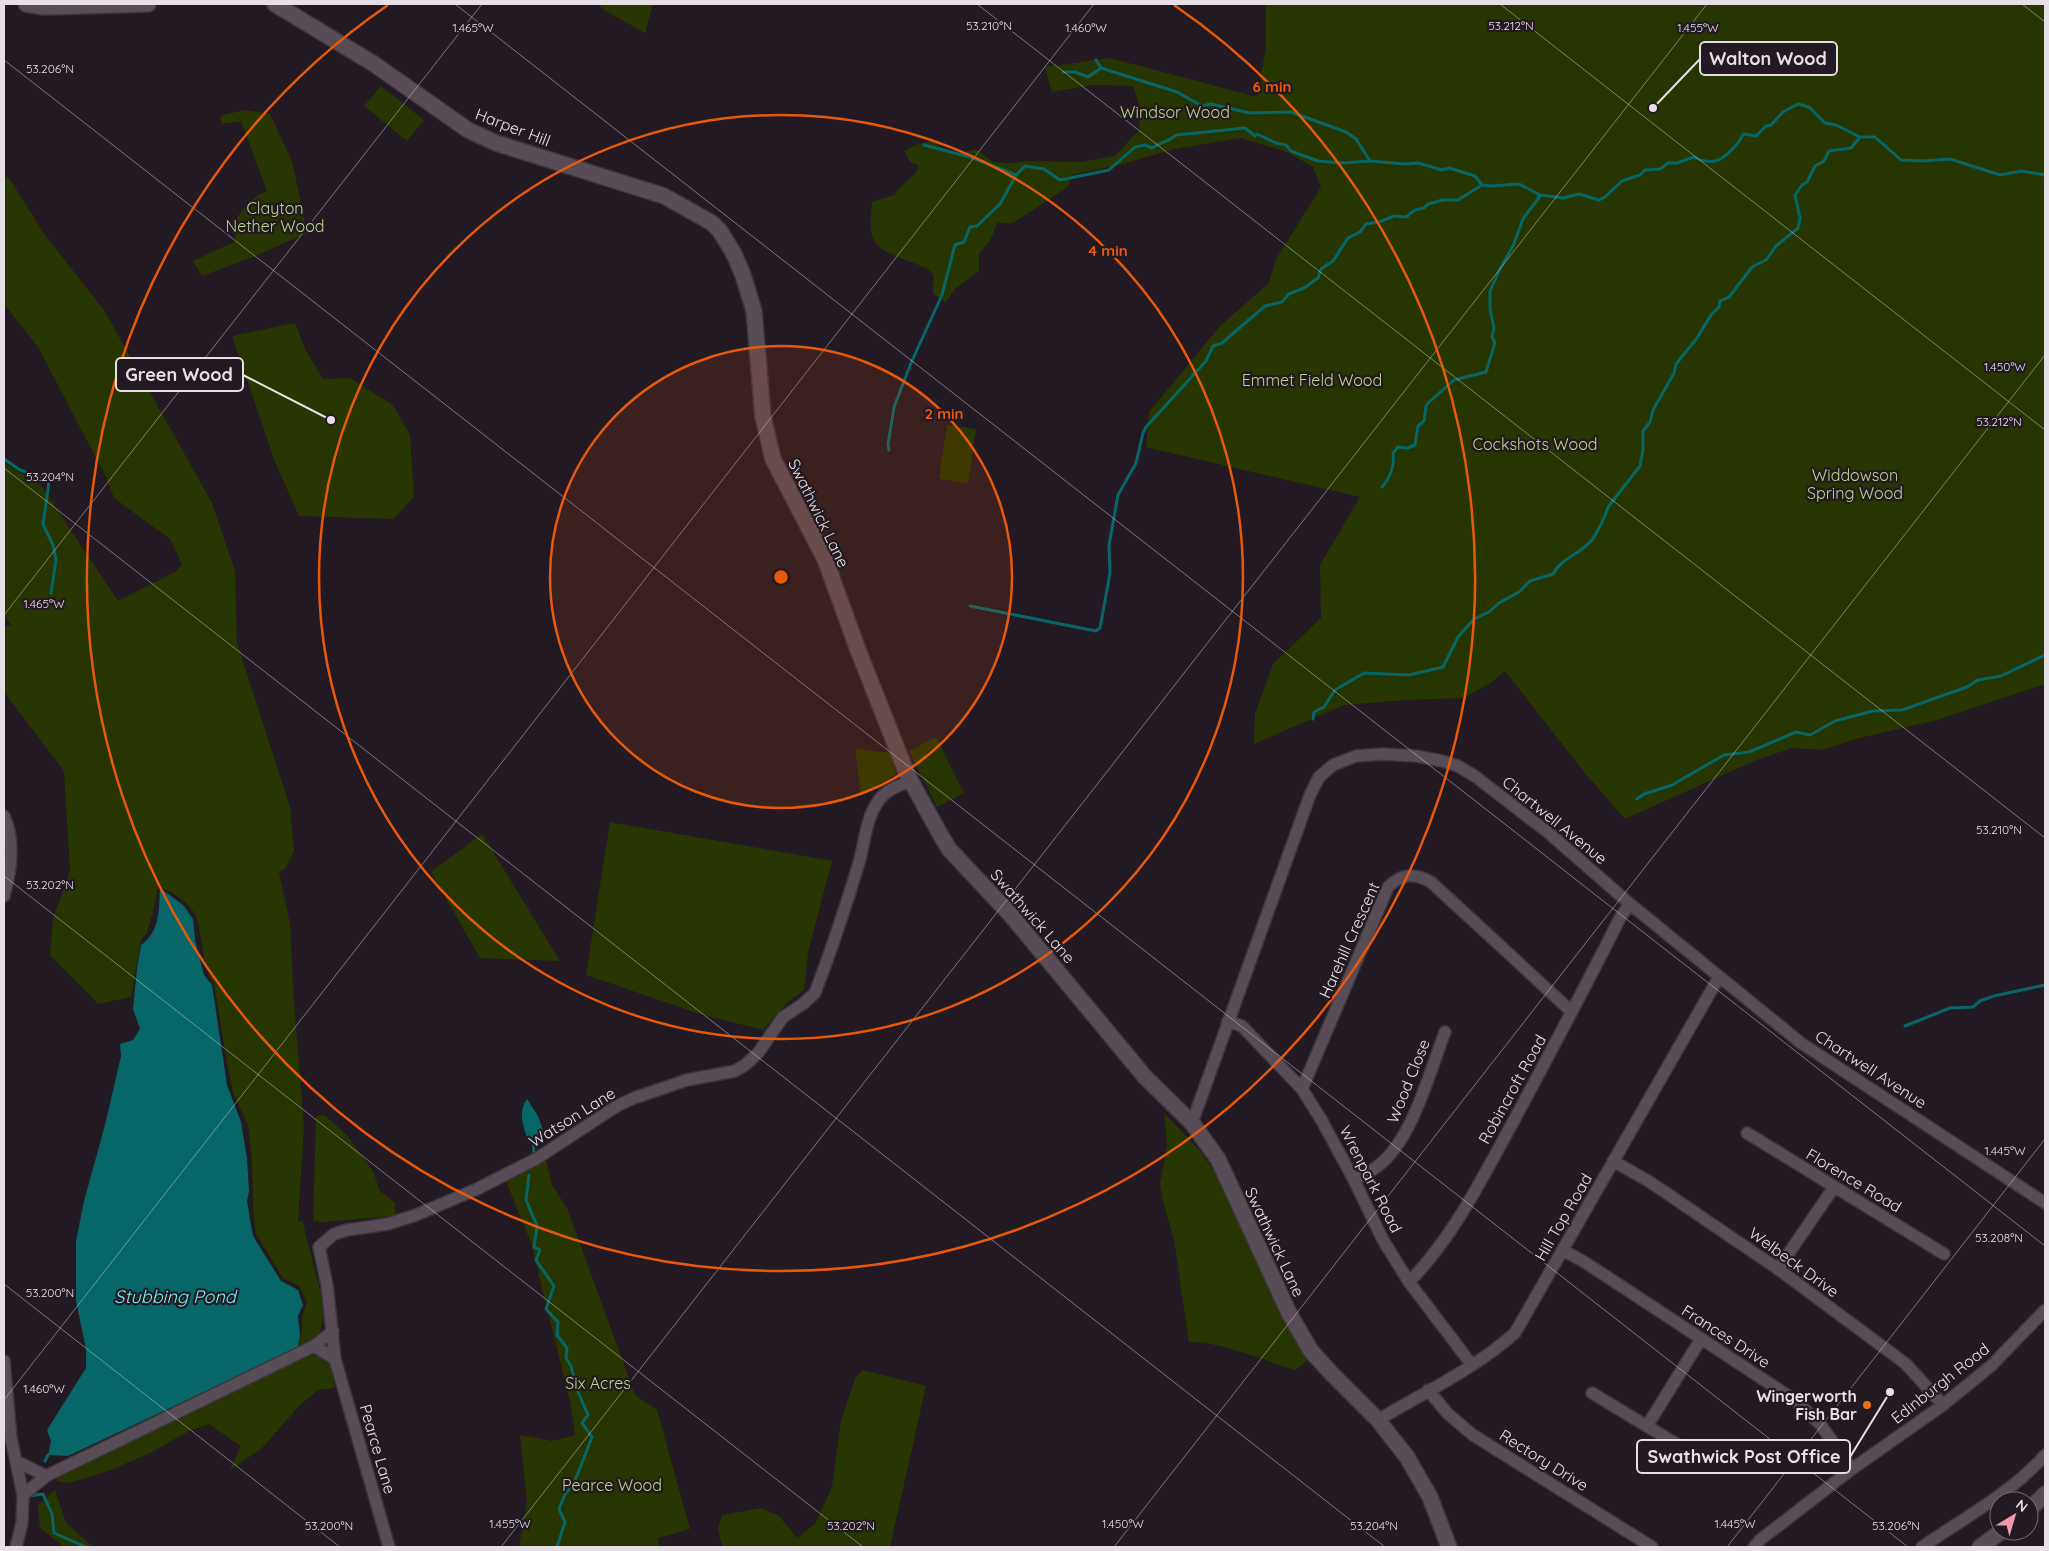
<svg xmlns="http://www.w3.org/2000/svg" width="2049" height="1551" viewBox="0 0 2049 1551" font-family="Quicksand,sans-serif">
<rect width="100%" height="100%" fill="#231922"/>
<!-- green -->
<path fill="#273500" d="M598,4H653L645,33L604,10Z
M1266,4H2045V684L1937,720L1860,738L1821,750L1792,748L1754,761L1625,819L1584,772L1505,671L1492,682L1464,698L1405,700L1344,705L1254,744L1255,714L1273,664L1321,618L1320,565L1360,497L1146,447L1149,412L1221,325L1269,283L1275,261L1321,187L1313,167L1287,152L1241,138L1174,149L1119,165L1071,175L1069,186L1013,223H997L991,239L979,254V271L955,289L946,302L933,294L934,276C929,269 924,267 916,264C874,247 867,249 872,202L894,195C901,183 914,179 919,166L910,162L904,151L918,144L931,141L955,155L976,149L993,162L1013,163L1028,161L1081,162L1115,156L1139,130L1140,107L1133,86L1093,85L1052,92L1045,67L1110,58L1257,97L1266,47Z
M381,86L424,120L407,141L364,106Z
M244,110L270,114L292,161L307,233L253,257L202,276L193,261L236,241L232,225C242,210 251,197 267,191L241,121L222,124L220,116Z
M4,176L9,178L45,235L104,310L212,503L235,571L237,643L290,807L294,851L285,869L279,872L290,924L294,1003L304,1127L298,1221L303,1222C306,1237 310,1252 314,1267C320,1291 337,1342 298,1346L302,1331V1317L307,1302L299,1286L283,1278L256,1234L253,1210L252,1159L248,1125L233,1093L227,1063L214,984C200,961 204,940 196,917C190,901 171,892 158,886L153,912L147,932L141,940L131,997L98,1004L50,955L53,919L70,871L64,771L4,692V626H12L4,615V463L41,485L118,601L177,571L182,564L170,539L114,498L106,477L38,347L4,304Z
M295,323L306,351L323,379L350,378L393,405L410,435L414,496L394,519L299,516L275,462L232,336Z
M947,425L976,429L968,483L939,479Z
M936,737L964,793L937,807L909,751Z
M855,749L890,753L896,774L861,796Z
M610,822L832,861L808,952L804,990L788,1002L763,1030L700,1014L586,975Z
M482,834L560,961L480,958L431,872Z
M1164,1113L1201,1152L1217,1176L1244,1230L1281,1315L1309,1359L1295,1370C1269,1362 1214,1340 1189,1342L1174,1240L1163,1201L1160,1184L1167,1146Z
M324,1115L348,1136L374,1173L379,1190L395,1203V1216L323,1222L313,1221L316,1116Z
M546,1160L552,1185L567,1208L635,1395L657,1410L690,1529L658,1538L659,1547H519L527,1501L520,1435L552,1441L575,1435L570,1401L531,1243L506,1181Z
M311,1352L320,1354L331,1360L334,1388L318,1390L300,1405L262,1448L230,1470L241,1446L209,1424L189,1431L150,1453L108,1471L69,1483L56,1481L60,1473Z
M862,1370L926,1386L890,1547H722L718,1528L722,1515L761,1508L779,1516L797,1538L815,1524L832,1487L841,1420L855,1379Z
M55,1490L66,1523L93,1547H64L40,1528L38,1505Z"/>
<!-- water -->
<path fill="#076667" d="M160,888L183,905L193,919L195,940L204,975L212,985L227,1085L241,1122L247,1158L249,1191L247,1201L253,1236L281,1281L298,1290L303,1305L298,1316L300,1335L298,1346L295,1349L68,1456L48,1455L51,1441L47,1430L86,1368V1349L76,1301V1241L84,1201L105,1125L121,1056L120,1044L133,1040L140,1029L133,1009L137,969L141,945C160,932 159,909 160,888Z
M527,1099L538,1116L544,1133L528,1141C524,1127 517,1113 527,1099Z"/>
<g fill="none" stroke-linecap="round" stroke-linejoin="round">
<!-- stream -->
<path stroke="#076667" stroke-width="3" d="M1096,60L1101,68
M1063,72H1075L1088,77L1101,68L1177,92L1202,106L1211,104L1250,113L1291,112L1346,132L1356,139L1370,161
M924,145L970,157L1016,175
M889,450L888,445L894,407L911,363L942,295L955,245L964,242L970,227L977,226L1000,204L1016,175L1025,166L1044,169L1060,180L1109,170L1135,147L1145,145L1152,148C1160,142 1169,142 1176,135L1245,128L1255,136L1257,134L1276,143L1286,145L1291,151L1318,161L1342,163L1370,161L1405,164L1418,163L1442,170L1449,168L1475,176L1482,185
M4,459L20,470L43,478L49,482L43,524L53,545L56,560L51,593
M1382,487C1390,478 1395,465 1393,453L1398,447L1408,448L1415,445L1418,426L1424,421L1426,406L1428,403L1454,380L1486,372L1495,343L1492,337L1494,328L1490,309V291L1501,267L1513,246L1523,219L1540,196
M970,606L1096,631L1100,628L1110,573L1109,545L1118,495L1136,463L1143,433L1146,427L1206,361L1213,346L1222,343L1265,306L1282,302L1289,294L1304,288L1318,278L1321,269L1333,261L1348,238L1360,232L1366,224L1379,222L1394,216L1406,217L1415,210L1424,208L1428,204L1443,200H1458L1482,185L1491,186L1519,184L1540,195L1563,198L1579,194L1599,200L1605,197L1622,181L1640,175L1645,170L1660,169L1668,163H1677L1694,157C1714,167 1723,160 1737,144C1740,141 1741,137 1744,134L1756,136L1766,126L1771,125L1783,112L1798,104L1809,107L1825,123L1836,125L1860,137H1875L1901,160L1922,161L1950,159L2000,175L2021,171L2045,175
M1313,719L1314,712L1324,707L1335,690L1364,673L1409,675L1443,667L1458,637L1474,619L1489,612L1499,603L1519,592L1530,581L1553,574C1562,557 1581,554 1592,540C1598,531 1605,517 1608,507L1640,466L1643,450V431L1650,422L1653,410L1674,373L1676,364L1697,338L1711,315L1719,307L1720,301L1729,297L1752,267L1766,260L1776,246L1798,228L1800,218L1795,195L1802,185L1807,182L1815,166L1824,161L1829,151L1851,148L1860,137
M1637,799L1644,794L1672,785L1724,755L1749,752L1796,732L1810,735L1835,721L1873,711L1902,710L1967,687L1978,680L2001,676L2045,655
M1905,1026L1950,1008L1973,1007L1980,1001L1994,996L2045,985
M529,1157L534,1153L533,1138
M529,1175L526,1200L537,1226L534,1247L540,1250L536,1260L554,1286L546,1309L558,1322L557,1335L567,1348L566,1358L571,1366L576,1387L588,1415L582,1423L592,1437L578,1473L573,1485L565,1494L559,1509L565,1522L557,1547
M45,1461L48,1455
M29,1496L43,1494L52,1514L54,1533L86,1547"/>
<defs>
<path id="street" d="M4,816C15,840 11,871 4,896
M1228,1021L1242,1026L1302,1089L1322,1121L1354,1180L1383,1240L1409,1282L1472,1365
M1302,1089L1388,887C1402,873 1414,873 1431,882L1572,1012
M1192,1123L1310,795L1319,777L1333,765L1356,756L1382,754L1416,756L1442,761L1458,766L1476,777L1550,834L1630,904L1801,1043L2045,1203
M1747,1133L1944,1254
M1613,1161L1650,1182L1778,1269L1906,1364L1943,1405
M1354,1180C1362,1176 1371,1172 1378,1166C1413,1139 1429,1073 1445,1032
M1563,1250L1586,1263L1796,1401L1820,1424L1852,1469
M1778,1269L1834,1187
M1409,1282C1454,1236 1481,1180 1512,1124C1549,1055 1586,986 1621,916L1630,904
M314,1346L335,1359
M4,1361L11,1438L23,1495L22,1523L16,1547
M1428,1390L1448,1414L1473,1435L1652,1547
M1592,1393L1693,1454
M1378,1420C1423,1393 1476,1368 1515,1333L1719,977
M1647,1426L1701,1339
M18,1462L46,1476
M23,1495L46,1476L314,1346L333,1331
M389,1547L335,1359L327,1285L319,1247L334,1234L347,1230L388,1224L416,1215L477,1189L536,1159L617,1106L634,1098L687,1080L735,1071L745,1065L758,1053L783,1017L803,1004L815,993C831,951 845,909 858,866C865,844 865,819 879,800C887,789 898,786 911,781
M1754,1547L1760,1540L1852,1469L1943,1405L1992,1365L2045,1310
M1922,1547C1961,1520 2014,1491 2045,1455"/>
<path id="secondary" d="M26,4L44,7L148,4
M275,4L374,64L468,130L496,143L664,196L712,223L720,231L734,254L743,275L754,311L763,417L773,459L825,559L858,650L907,774L940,834L949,849L1010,914L1145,1077L1192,1123L1218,1159L1289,1313L1311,1351L1331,1373L1378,1420L1407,1457L1430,1497L1449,1547
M2029,1510L2045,1494
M1980,1547L2002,1531"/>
</defs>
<!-- street casing -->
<use href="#street" stroke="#3c353c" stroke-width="14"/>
<!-- secondary casing -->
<use href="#secondary" stroke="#3c353c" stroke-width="18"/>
<!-- street -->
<use href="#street" stroke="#584c57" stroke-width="11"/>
<!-- secondary -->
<use href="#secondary" stroke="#584c57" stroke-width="15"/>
</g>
<!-- ticks -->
<path fill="none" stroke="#e6dfe5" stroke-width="1" stroke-opacity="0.45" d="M455,4L2045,1246M977,4L2045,838M1500,4L2045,430M2022,4L2045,22M4,60L1908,1547M4,468L1385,1547M4,615L482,4M4,876L863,1547M4,1284L340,1547M4,1400L1094,4M501,1547L1707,4M1114,1547L2045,355M1727,1547L2045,1139"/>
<!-- distance rings -->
<circle cx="781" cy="577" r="231" fill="#e8590c" fill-opacity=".12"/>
<g fill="none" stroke="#e8590c" stroke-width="2.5">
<circle cx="781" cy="577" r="231"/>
<circle cx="781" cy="577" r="462"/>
<path d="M1174 5A694 694 0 1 1 388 5"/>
</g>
<!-- markers -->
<circle fill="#e8710a" stroke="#231922" stroke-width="2" cx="1867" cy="1405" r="5"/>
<g text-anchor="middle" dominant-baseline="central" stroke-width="4.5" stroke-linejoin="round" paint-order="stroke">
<!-- park labels -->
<g font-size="16" fill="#bad586" stroke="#231922">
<text x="1175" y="112">Windsor Wood</text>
<text x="275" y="208">Clayton<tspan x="275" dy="18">Nether Wood</tspan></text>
<text x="1312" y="380">Emmet Field Wood</text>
<text x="1535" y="444">Cockshots Wood</text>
<text x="1855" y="475">Widdowson<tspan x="1855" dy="18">Spring Wood</tspan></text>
<text x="598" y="1383">Six Acres</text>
<text x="612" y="1485">Pearce Wood</text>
</g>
<!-- street labels -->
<g font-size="16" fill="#e6dfe5" stroke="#231922">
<text transform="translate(513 127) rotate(21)">Harper Hill</text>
<text transform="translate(819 513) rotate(64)">Swathwick Lane</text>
<text transform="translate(1555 820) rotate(39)">Chartwell Avenue</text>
<text transform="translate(1033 916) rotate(49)">Swathwick Lane</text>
<text transform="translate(1349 940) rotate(-66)">Harehill Crescent</text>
<text transform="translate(1871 1069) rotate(33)">Chartwell Avenue</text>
<text transform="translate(1408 1081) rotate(-68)">Wood Close</text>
<text transform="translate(1512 1089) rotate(-61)">Robincroft Road</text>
<text transform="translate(572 1117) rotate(-32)">Watson Lane</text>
<text transform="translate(1371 1179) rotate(63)">Wrenpark Road</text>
<text transform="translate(1854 1180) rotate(31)">Florence Road</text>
<text transform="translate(1563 1217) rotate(-60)">Hill Top Road</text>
<text transform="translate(1275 1242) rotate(65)">Swathwick Lane</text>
<text transform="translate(1794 1262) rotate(36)">Welbeck Drive</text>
<text transform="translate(1726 1336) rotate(33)">Frances Drive</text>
<text transform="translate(1940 1383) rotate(-38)">Edinburgh Road</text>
<text transform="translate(378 1449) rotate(74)">Pearce Lane</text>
<text transform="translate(1544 1460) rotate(32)">Rectory Drive</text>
</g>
<!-- poi labels -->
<g font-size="16" font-weight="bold" fill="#e6dfe5" stroke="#231922" text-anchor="end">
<text x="1857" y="1396">Wingerworth<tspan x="1857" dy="18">Fish Bar</tspan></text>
</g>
<!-- water labels -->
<g font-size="18" font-style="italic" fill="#76edee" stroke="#231922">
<text x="175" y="1296">Stubbing Pond</text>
</g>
</g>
<g font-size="12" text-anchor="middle" fill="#e6dfe5" stroke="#231922" stroke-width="4.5" stroke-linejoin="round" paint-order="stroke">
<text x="989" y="30">53.210°N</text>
<text x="1511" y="30">53.212°N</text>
<text x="473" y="32">1.465°W</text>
<text x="1086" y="32">1.460°W</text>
<text x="1698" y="32">1.455°W</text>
<text x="50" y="73">53.206°N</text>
<text x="2005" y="371">1.450°W</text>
<text x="1999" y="426">53.212°N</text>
<text x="50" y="481">53.204°N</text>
<text x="44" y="608">1.465°W</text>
<text x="1999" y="834">53.210°N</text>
<text x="50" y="889">53.202°N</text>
<text x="2005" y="1155">1.445°W</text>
<text x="1999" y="1242">53.208°N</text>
<text x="50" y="1297">53.200°N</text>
<text x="44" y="1393">1.460°W</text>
<text x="510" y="1528">1.455°W</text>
<text x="1123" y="1528">1.450°W</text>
<text x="1735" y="1528">1.445°W</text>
<text x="329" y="1530">53.200°N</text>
<text x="851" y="1530">53.202°N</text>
<text x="1374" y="1530">53.204°N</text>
<text x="1896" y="1530">53.206°N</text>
</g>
<circle cx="781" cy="577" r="8" fill="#e8590c" stroke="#231922" stroke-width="2.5"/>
<g font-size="15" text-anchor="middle" font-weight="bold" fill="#e8590c" stroke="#231922" stroke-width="4.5" stroke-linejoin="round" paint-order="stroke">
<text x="1272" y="92">6 min</text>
<text x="1108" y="256">4 min</text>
<text x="944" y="419">2 min</text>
</g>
<!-- callouts -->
<path fill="none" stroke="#e6dfe5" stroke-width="2" d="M1653 108L1700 59M331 420L243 375M1890 1392L1850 1457"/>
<g fill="#e6dfe5" stroke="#231922" stroke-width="2">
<circle cx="1653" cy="108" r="5"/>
<circle cx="331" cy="420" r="5"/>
<circle cx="1890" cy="1392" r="5"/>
</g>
<g fill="#231922" stroke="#e6dfe5" stroke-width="2">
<rect x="1700" y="42" width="137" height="33" rx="5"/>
<rect x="116" y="358" width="127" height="33" rx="5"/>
<rect x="1637" y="1440" width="213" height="33" rx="5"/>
</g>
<g font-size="18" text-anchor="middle" font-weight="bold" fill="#e6dfe5">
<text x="1768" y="65">Walton Wood</text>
<text x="179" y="381">Green Wood</text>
<text x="1744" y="1463">Swathwick Post Office</text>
</g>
<!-- border -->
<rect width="2049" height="1551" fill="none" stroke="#e6dfe5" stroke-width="10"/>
<!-- north arrow -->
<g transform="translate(2014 1516) rotate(38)"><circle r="24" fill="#231922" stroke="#716870"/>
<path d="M0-4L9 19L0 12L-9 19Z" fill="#f29aad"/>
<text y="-8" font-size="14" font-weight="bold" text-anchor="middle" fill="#e6dfe5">N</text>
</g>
</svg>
